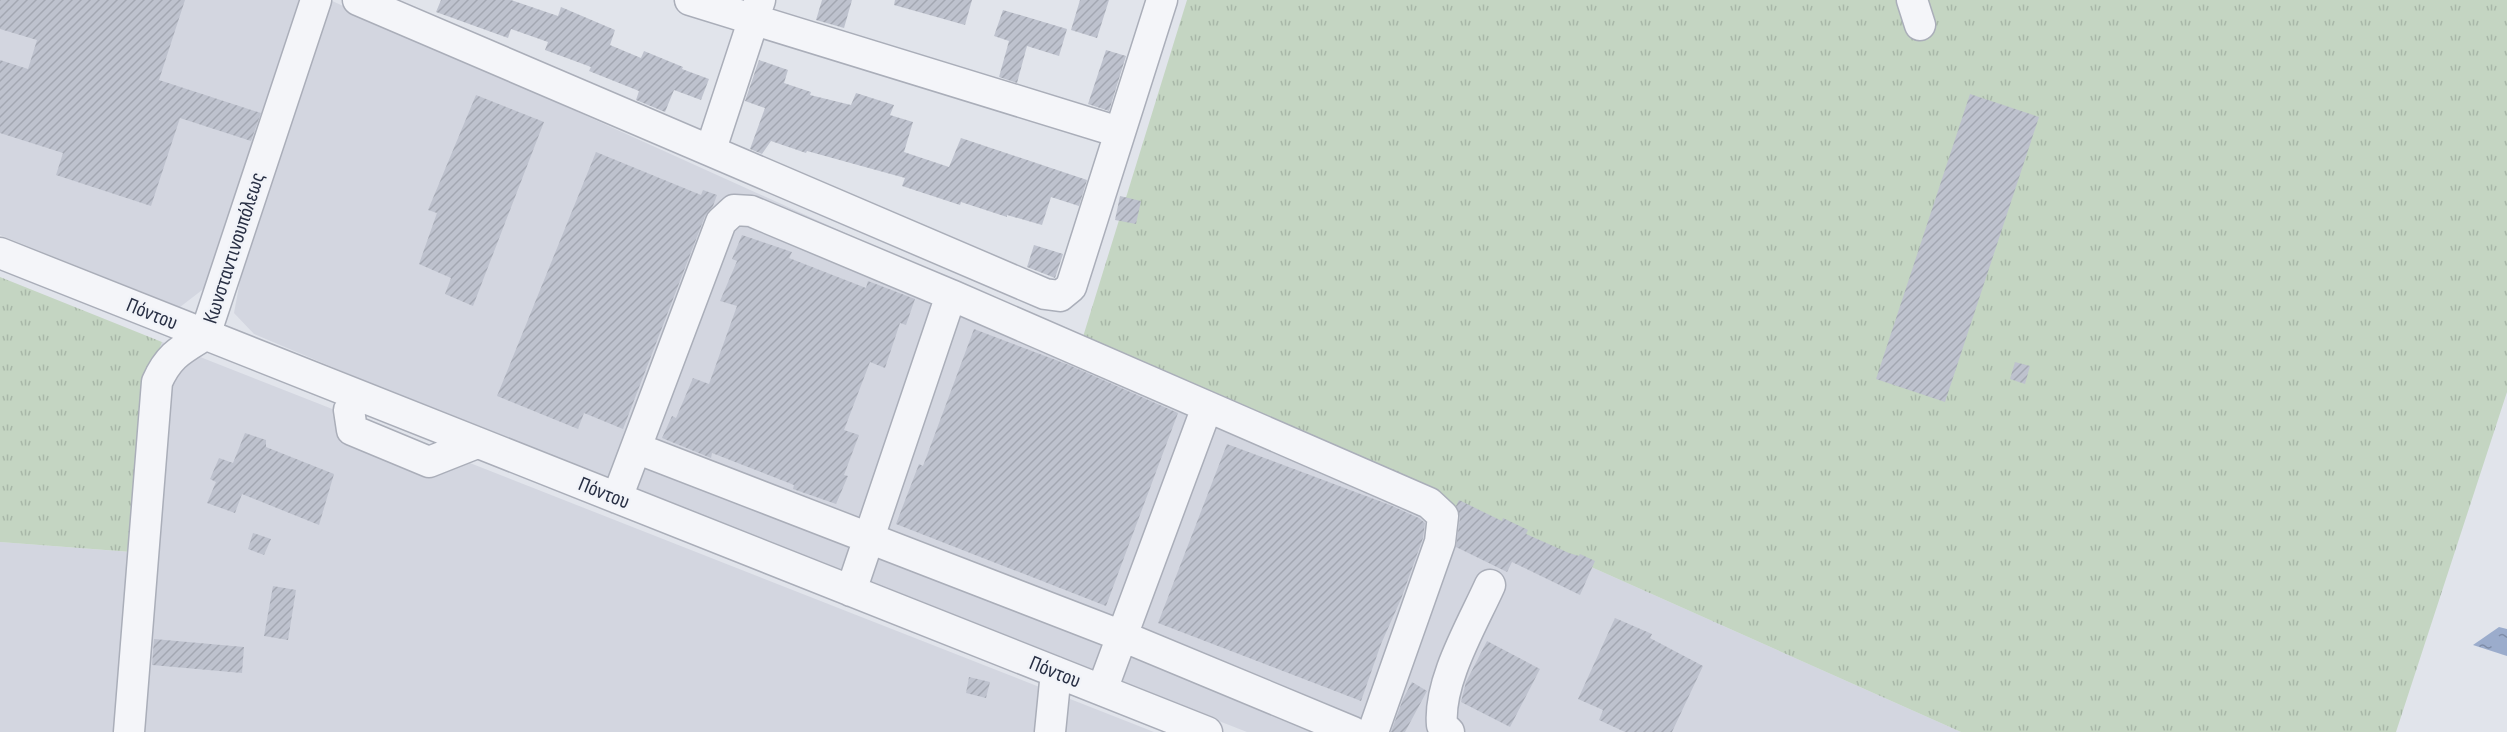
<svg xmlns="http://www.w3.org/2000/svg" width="2507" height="732" viewBox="0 0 2507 732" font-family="'Sofia Sans Condensed',sans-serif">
<defs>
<pattern id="grass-tufts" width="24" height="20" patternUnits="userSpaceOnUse" patternTransform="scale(1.5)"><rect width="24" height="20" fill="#c4d5c2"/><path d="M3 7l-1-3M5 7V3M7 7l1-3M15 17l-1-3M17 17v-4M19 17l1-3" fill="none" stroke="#a8b7a8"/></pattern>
<pattern id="water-ripples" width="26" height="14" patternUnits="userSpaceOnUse" patternTransform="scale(1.5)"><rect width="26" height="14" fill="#9baccc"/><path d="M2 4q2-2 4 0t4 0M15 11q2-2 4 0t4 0" fill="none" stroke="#7e8ca7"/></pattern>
<pattern id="building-hatch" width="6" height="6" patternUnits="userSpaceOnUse" patternTransform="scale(1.5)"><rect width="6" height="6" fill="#bec2ce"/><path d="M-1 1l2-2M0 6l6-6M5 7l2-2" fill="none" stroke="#a3a7b2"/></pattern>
</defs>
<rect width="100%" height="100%" fill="#e1e4eb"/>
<!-- built -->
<path fill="#d3d6e0" d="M0,0H299L206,287L180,307L0,235Z
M330,0L1082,340L1961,732H1247L586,474L254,334L234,313L242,270Z
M162,342L1154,732H0V542L131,552L145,389Z"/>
<!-- grass -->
<path fill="url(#grass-tufts)" d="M1187,0H2507V392L2396,732H1961L1082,340Z
M0,277L162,342L145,389L132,552L0,542Z"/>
<!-- water -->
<path fill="url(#water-ripples)" d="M2499,627L2507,629V656L2473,645Z"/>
<!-- building -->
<path fill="url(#building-hatch)" d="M0,0H185L159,80L261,113L251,141L180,118L151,206L56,175L63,153L0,133V60L28,69L37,40L0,29Z
M441,0H511L558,16L561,7L615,30L610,45L641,58L644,51L683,67L682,69L709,79L701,100L674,90L665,112L636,100L639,91L589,71L591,67L545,50L548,42L511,29L508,38L436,12Z
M822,0H852L844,28L816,20Z
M895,0H972L965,25L894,5Z
M1080,0H1109L1097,38L1071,30Z
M1003,10L1067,29L1059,56L1027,46L1017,83L999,77L1009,41L994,36Z
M1106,50L1126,56L1109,111L1088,104Z
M759,60L788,70L784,83L811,92L810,95L851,105L856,93L894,105L890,115L913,122L904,152L949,167L961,138L1087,180L1079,206L1051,197L1042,225L1007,215V217L961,202L960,205L902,186L905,178L807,151L806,153L771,141L762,154L750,149L765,108L745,101Z
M1970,94L2039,117L1945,402L1876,379Z
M476,95L544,122L473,306L445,294L451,278L419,264L437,213L428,210Z
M596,152L701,195L703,190L717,195L713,206L705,216L623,429L584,413L578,429L497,396Z
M1120,196L1141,201L1136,224L1115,220Z
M742,235L792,252L789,258L866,288L868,281L915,299L906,325L900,323L885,368L870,362L844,430L859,435L844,475L848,476L836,504L793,489L794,485L712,453L711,458L662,438L672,416L676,418L693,378L709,384L737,306L720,301L737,261L732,259Z
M1034,245L1063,254L1055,278L1027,267Z
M974,329L1069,365L1178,413L1106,606L896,524L919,464L923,466Z
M2015,362L2030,366L2025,384L2010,379Z
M245,433L266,440V447L334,474L319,525L242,494L235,513L207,503L216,482L210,479L219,458L233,463Z
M1227,444L1390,505L1419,518L1425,523L1423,538L1401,599L1381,644L1361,701L1158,623Z
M1459,500L1502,521L1503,518L1528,530L1526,534L1569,553L1579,556L1580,554L1595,561L1580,595L1512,562L1507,572L1456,547L1460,517L1456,506Z
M253,533L271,539L264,555L248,549Z
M273,586L296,590L288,640L264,636Z
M1615,618L1652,634L1650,638L1703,666L1672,732H1625L1599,720L1603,710L1578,699Z
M154,639L244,647L242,673L152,665Z
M1487,641L1540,669L1510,727L1461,702L1466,682Z
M969,677L990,682L986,698L966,693Z
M1412,682L1427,691L1405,732H1391L1403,699Z"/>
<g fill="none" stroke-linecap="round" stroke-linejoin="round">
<defs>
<path id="minor" d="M358,0L1045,294L1060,296L1071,287L1162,0
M690,0L1119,132
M1912,0L1920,25
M711,149L760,0
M0,253L1207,732
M951,295L1429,503L1443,516L1440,542L1373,732
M349,410L352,430L429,462L477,443
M636,448L1122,636L1353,732
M617,498L721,222L734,210L751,211L951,295L851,591
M1102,690L1207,407
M129,732L157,382C169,355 181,350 205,335L316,0
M1050,732L1056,672
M1449,732L1442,725C1438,682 1472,625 1490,585"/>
</defs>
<!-- minor casing -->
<use href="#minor" stroke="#aaaeb9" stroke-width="33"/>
<!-- minor -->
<use href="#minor" stroke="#f4f5f9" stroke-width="30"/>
</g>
<g text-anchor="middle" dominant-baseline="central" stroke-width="5" stroke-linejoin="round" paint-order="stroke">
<!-- street labels -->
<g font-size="21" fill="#282f44" stroke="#f1f3f8">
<text transform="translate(234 248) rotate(-72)">Κωνσταντινουπόλεως</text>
<text transform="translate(152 314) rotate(22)">Πόντου</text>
<text transform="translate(604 493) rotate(22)">Πόντου</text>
<text transform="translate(1055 672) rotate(22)">Πόντου</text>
</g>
</g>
</svg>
